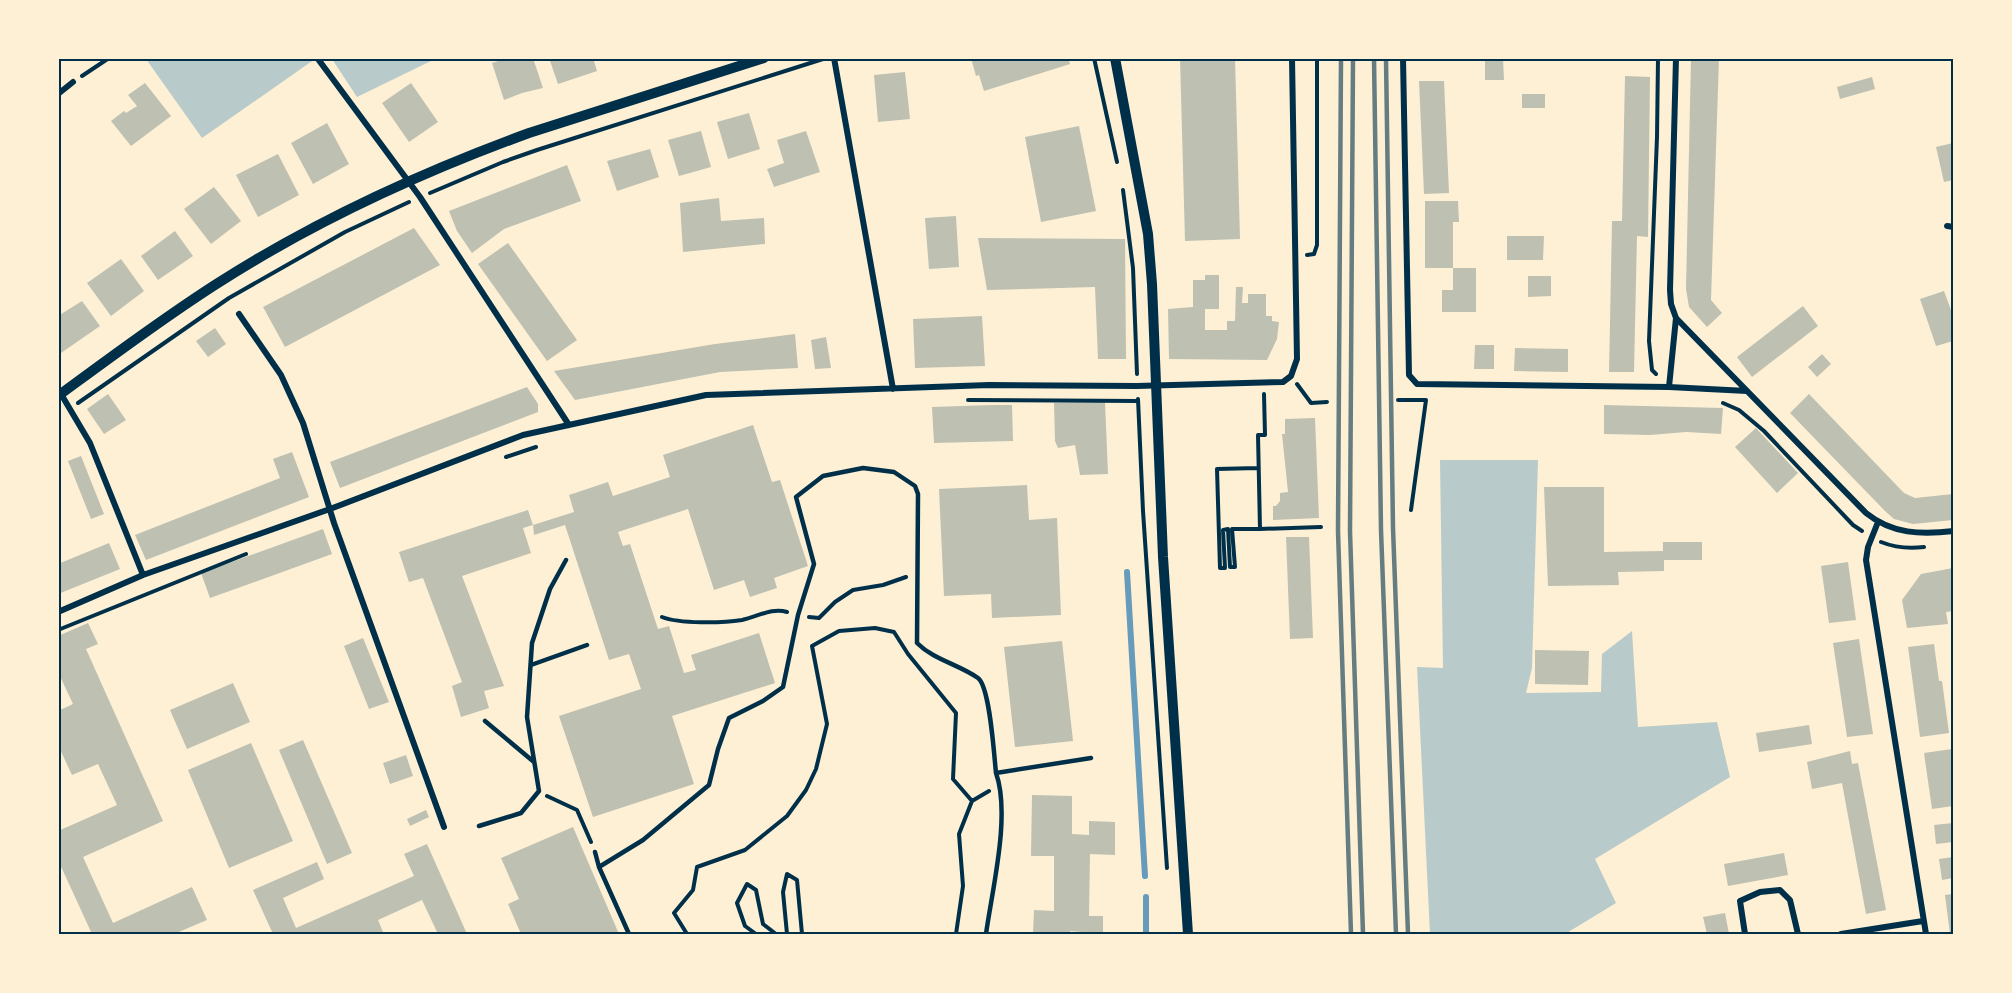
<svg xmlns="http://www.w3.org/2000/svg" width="2012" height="993" viewBox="0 0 2012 993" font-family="Bitter,serif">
<rect width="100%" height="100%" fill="#fdf0d5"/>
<!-- green -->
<path fill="#b9caca" d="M146,59H315L202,138Z
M332,59H435L357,97Z
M1440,460H1538L1532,668L1526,693L1601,692L1602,654L1632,631L1638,727L1717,722L1730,777L1595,859L1616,903L1565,934H1430L1417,667L1443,668Z"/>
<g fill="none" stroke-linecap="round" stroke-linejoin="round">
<!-- stream -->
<path stroke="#669bbc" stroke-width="6" d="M1127,572L1145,876
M1146,897V934"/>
</g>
<!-- building -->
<path fill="#bec0b2" d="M507,58H533L543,88L522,93L504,100L492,63Z
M549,58H593L597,71L558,84Z
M971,58H1068L1070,64L984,91L979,75L976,76Z
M1180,58H1235L1240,239L1185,241Z
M1485,58H1503L1504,80H1485Z
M1691,58H1719L1711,300L1722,313L1707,327L1689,307L1686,289Z
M905,72L910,119L878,122L874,75Z
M1625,76L1650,77L1648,237L1637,236L1634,372H1609L1612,221H1622Z
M1872,77L1875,89L1840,99L1837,87Z
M1419,81H1444L1449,193L1424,194Z
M145,83L171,116L131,146L111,121L124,111L126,113L137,106L128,95Z
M411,83L438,122L409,142L382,103Z
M1522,94H1545V108H1522Z
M749,113L760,149L728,159L717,122Z
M327,123L349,164L313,184L291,143Z
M1079,126L1096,211L1041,222L1025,137Z
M701,131L711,167L679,176L668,140Z
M806,131L820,172L774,187L767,169L784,163L777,140Z
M1953,143V180L1944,182L1936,147Z
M650,149L659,177L617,191L607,161Z
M278,154L299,195L258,217L236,175Z
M567,165L581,201L504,229L472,253L457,231L449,211Z
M214,187L241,221L211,244L184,209Z
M719,198L721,221L764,218L765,244L683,252L680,203Z
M1425,201H1458L1459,222H1453V268H1476V312H1442V290H1453V268H1425Z
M956,216L959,267L929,269L925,218Z
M414,228L440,265L285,347L263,307Z
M175,231L193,256L158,280L141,256Z
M1507,236H1544L1543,260H1507Z
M978,238L1125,239L1126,359H1098L1095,287L987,290Z
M508,243L577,340L547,361L478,264Z
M121,259L144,291L111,316L87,283Z
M1205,275H1219V309H1205V330H1227V321H1235L1236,287H1243L1242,303H1248V294H1266V316H1272V321L1279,322L1277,339L1267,360L1169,359L1168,309L1193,307V280H1205Z
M1528,276H1551V296L1528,297Z
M1944,291L1951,310L1953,309V331H1952L1953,341L1936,346L1920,299Z
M82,301L100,326L58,355V316Z
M1803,306L1818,326L1752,377L1737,357Z
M982,316L985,366L915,368L913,319Z
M215,328L226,344L208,357L196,341Z
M795,334L798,368L720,372L575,400L554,371L715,344Z
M826,337L831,368L815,369L811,340Z
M1475,345H1494V369H1474Z
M1515,348L1568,349V372L1514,371Z
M1822,354L1831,364L1817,377L1808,367Z
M527,387L538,404V412L340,488L330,462Z
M108,394L126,420L104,434L87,409Z
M1809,394L1904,493L1915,498L1953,494V520L1913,524L1894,519L1885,511L1790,413Z
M1105,402L1108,474L1080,475L1075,445L1058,448L1055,441L1054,403Z
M992,405H1012L1013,441L934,443L932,407Z
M1604,405L1723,408L1721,434L1686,432L1650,435L1604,434Z
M1315,418L1319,518L1273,520V506H1276L1280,501V493L1288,492L1282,434H1285V419Z
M753,425L772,482L780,480L808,566L774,578L777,588L750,597L744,580L714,590L688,509L618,532L623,546L630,544L658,629L669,626L684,673L696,670L691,655L759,633L775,683L672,716L694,784L593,817L559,716L641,689L629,654L609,660L565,525L534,535L533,525L574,512L569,495L608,482L613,496L670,477L663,455Z
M1756,428L1798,473L1777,493L1735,447Z
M292,452L309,497L146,560L135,535L280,478L273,459Z
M81,456L104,514L91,519L68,461Z
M1027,485L1029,520L1057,518L1061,615L992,618L991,594L944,596L939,489Z
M1544,487H1604V552L1663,551V542H1702V560H1664V571L1618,572L1619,585L1548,586Z
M528,510L533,525L523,528L531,553L462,576L504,686L484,691L489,708L461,717L452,686L462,682L423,578L409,582L399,552Z
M323,529L332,554L210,598L201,573Z
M1286,537H1309L1313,638L1290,639Z
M109,543L120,569L58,594V564Z
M1848,562L1856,620L1829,623L1821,566Z
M1953,568V611L1946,612L1948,624L1907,628L1902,600L1921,574Z
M88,623L98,644L86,649L163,821L83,857L113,923L192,887L207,920L174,934H92L58,860V831L117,805L98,764L72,775L58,745V711L73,704L58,672V636Z
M363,638L389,702L369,709L344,646Z
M1859,639L1873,734L1847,737L1833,643Z
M1062,641L1073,741L1015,747L1004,647Z
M1934,644L1939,681H1942L1949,733L1920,737L1908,647Z
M1535,650L1589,651L1588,685L1535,684Z
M233,683L250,722L187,749L170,710Z
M1809,725L1812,744L1759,752L1756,733Z
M303,740L352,853L327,864L279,750Z
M251,743L293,841L229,868L188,770Z
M1952,749L1953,806L1932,809L1924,753Z
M1850,751L1852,764L1858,763L1886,910L1866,914L1842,783L1812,789L1807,762Z
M406,755L413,776L390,784L383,763Z
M1032,795L1072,796V834L1089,835V821L1115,822V855L1090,854L1089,916H1103V934H1082V932L1070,931V934H1033L1034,910L1054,911V856H1031Z
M426,810L429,817L410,826L407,819Z
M1953,823V842L1936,844L1934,825Z
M573,827L619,934H521L508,904L519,899L501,858Z
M427,844L467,934H438L422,900L378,920L383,932L377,934H273L253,890L317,862L324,879L283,898L296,928L414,876L404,854Z
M1784,853L1788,875L1728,886L1724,864Z
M1953,857V878L1942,880L1939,859Z
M1953,894V934H1950L1945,895Z
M1725,913L1729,934H1707L1703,917Z"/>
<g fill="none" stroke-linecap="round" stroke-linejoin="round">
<!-- path -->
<path stroke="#003049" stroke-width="4" d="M1094,58L1117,162
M82,76L109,58
M1123,190L1133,268L1137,374
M430,193L503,162L537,150L823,59
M1307,255L1314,254L1317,245V58
M1656,374L1652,370L1649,341L1657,137L1658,58
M1297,384L1311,403L1327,402
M1264,394L1265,435H1258L1260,529L1321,527
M1138,399L1143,511L1167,868
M968,400L1138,401
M1398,400H1426L1411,510
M78,403L229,298L345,232L409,202
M1723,403L1739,410L1764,431L1853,525L1862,531
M506,457L536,447
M1258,468L1217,469L1220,568H1225L1223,530L1228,529L1230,567H1235L1232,529H1260
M1881,542C1896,548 1908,549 1924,547
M662,617C679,624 723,623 742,620C757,617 772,607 787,612
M809,617L819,618L835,602L853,590L883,585L906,577
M58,630L246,554
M547,796L577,810L591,842
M687,934L674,913L693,890L697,867L745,850L787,816L806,790L816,769L827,724L812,646L839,631L875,628L894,632L908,654L956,713L953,779L972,801
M756,934L745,926L737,903L747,884L756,890L763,924L776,934
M787,934L783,892L787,874L797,880L802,934
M956,934L963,886L959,834L972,801L989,791"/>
<!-- service -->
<path stroke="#003049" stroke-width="4.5" d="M531,665L587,645
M485,721L534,762
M479,826L521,813L539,791L527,717L532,643L550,589L566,560
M595,852L599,867L629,934
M599,867L643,840L709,785L718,749L729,718L763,701L783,687L798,615L814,564L796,497L823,476L863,468L894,472L915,486L918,494L917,643C934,660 958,664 978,678C990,687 994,755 996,773
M986,934C992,890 1011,815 996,773L1091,758"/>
<!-- minor -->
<path stroke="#003049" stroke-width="6" d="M834,58L893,389
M1403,58L1409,375L1417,384L1669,387L1747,391
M1676,58L1670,290L1671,304L1676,318L1866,513C1892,534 1921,535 1954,531
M318,59L420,197L569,425
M58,94L73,82
M1947,226L1954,227
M239,314L281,375L303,423L334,523L444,827
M1669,387L1676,318
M61,394L90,443L143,575
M1878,522L1868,547L1866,560L1926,934
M58,612L143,575L330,509L523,435L706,395L989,385L1137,386L1283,382L1291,376L1297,359L1292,58
M1745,934L1740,901L1760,892L1780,890L1790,900L1798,934
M1841,934L1923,921"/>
<!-- tertiary -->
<path stroke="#003049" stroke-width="10" d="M1115,58L1148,234L1152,284L1163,557L1188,934
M58,396C111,357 163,318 218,283C315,221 422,172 529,133L764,58"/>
<!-- rail -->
<path stroke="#657d81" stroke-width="4.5" d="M1341,58L1338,531L1351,934
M1353,58L1350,531L1363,934
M1374,58L1381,530L1396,934
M1386,58L1393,528L1408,934"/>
</g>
<!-- border -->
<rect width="2012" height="993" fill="none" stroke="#fdf0d5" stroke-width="120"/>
<rect x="60" y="60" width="1892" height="873" fill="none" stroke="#003049" stroke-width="2"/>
</svg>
